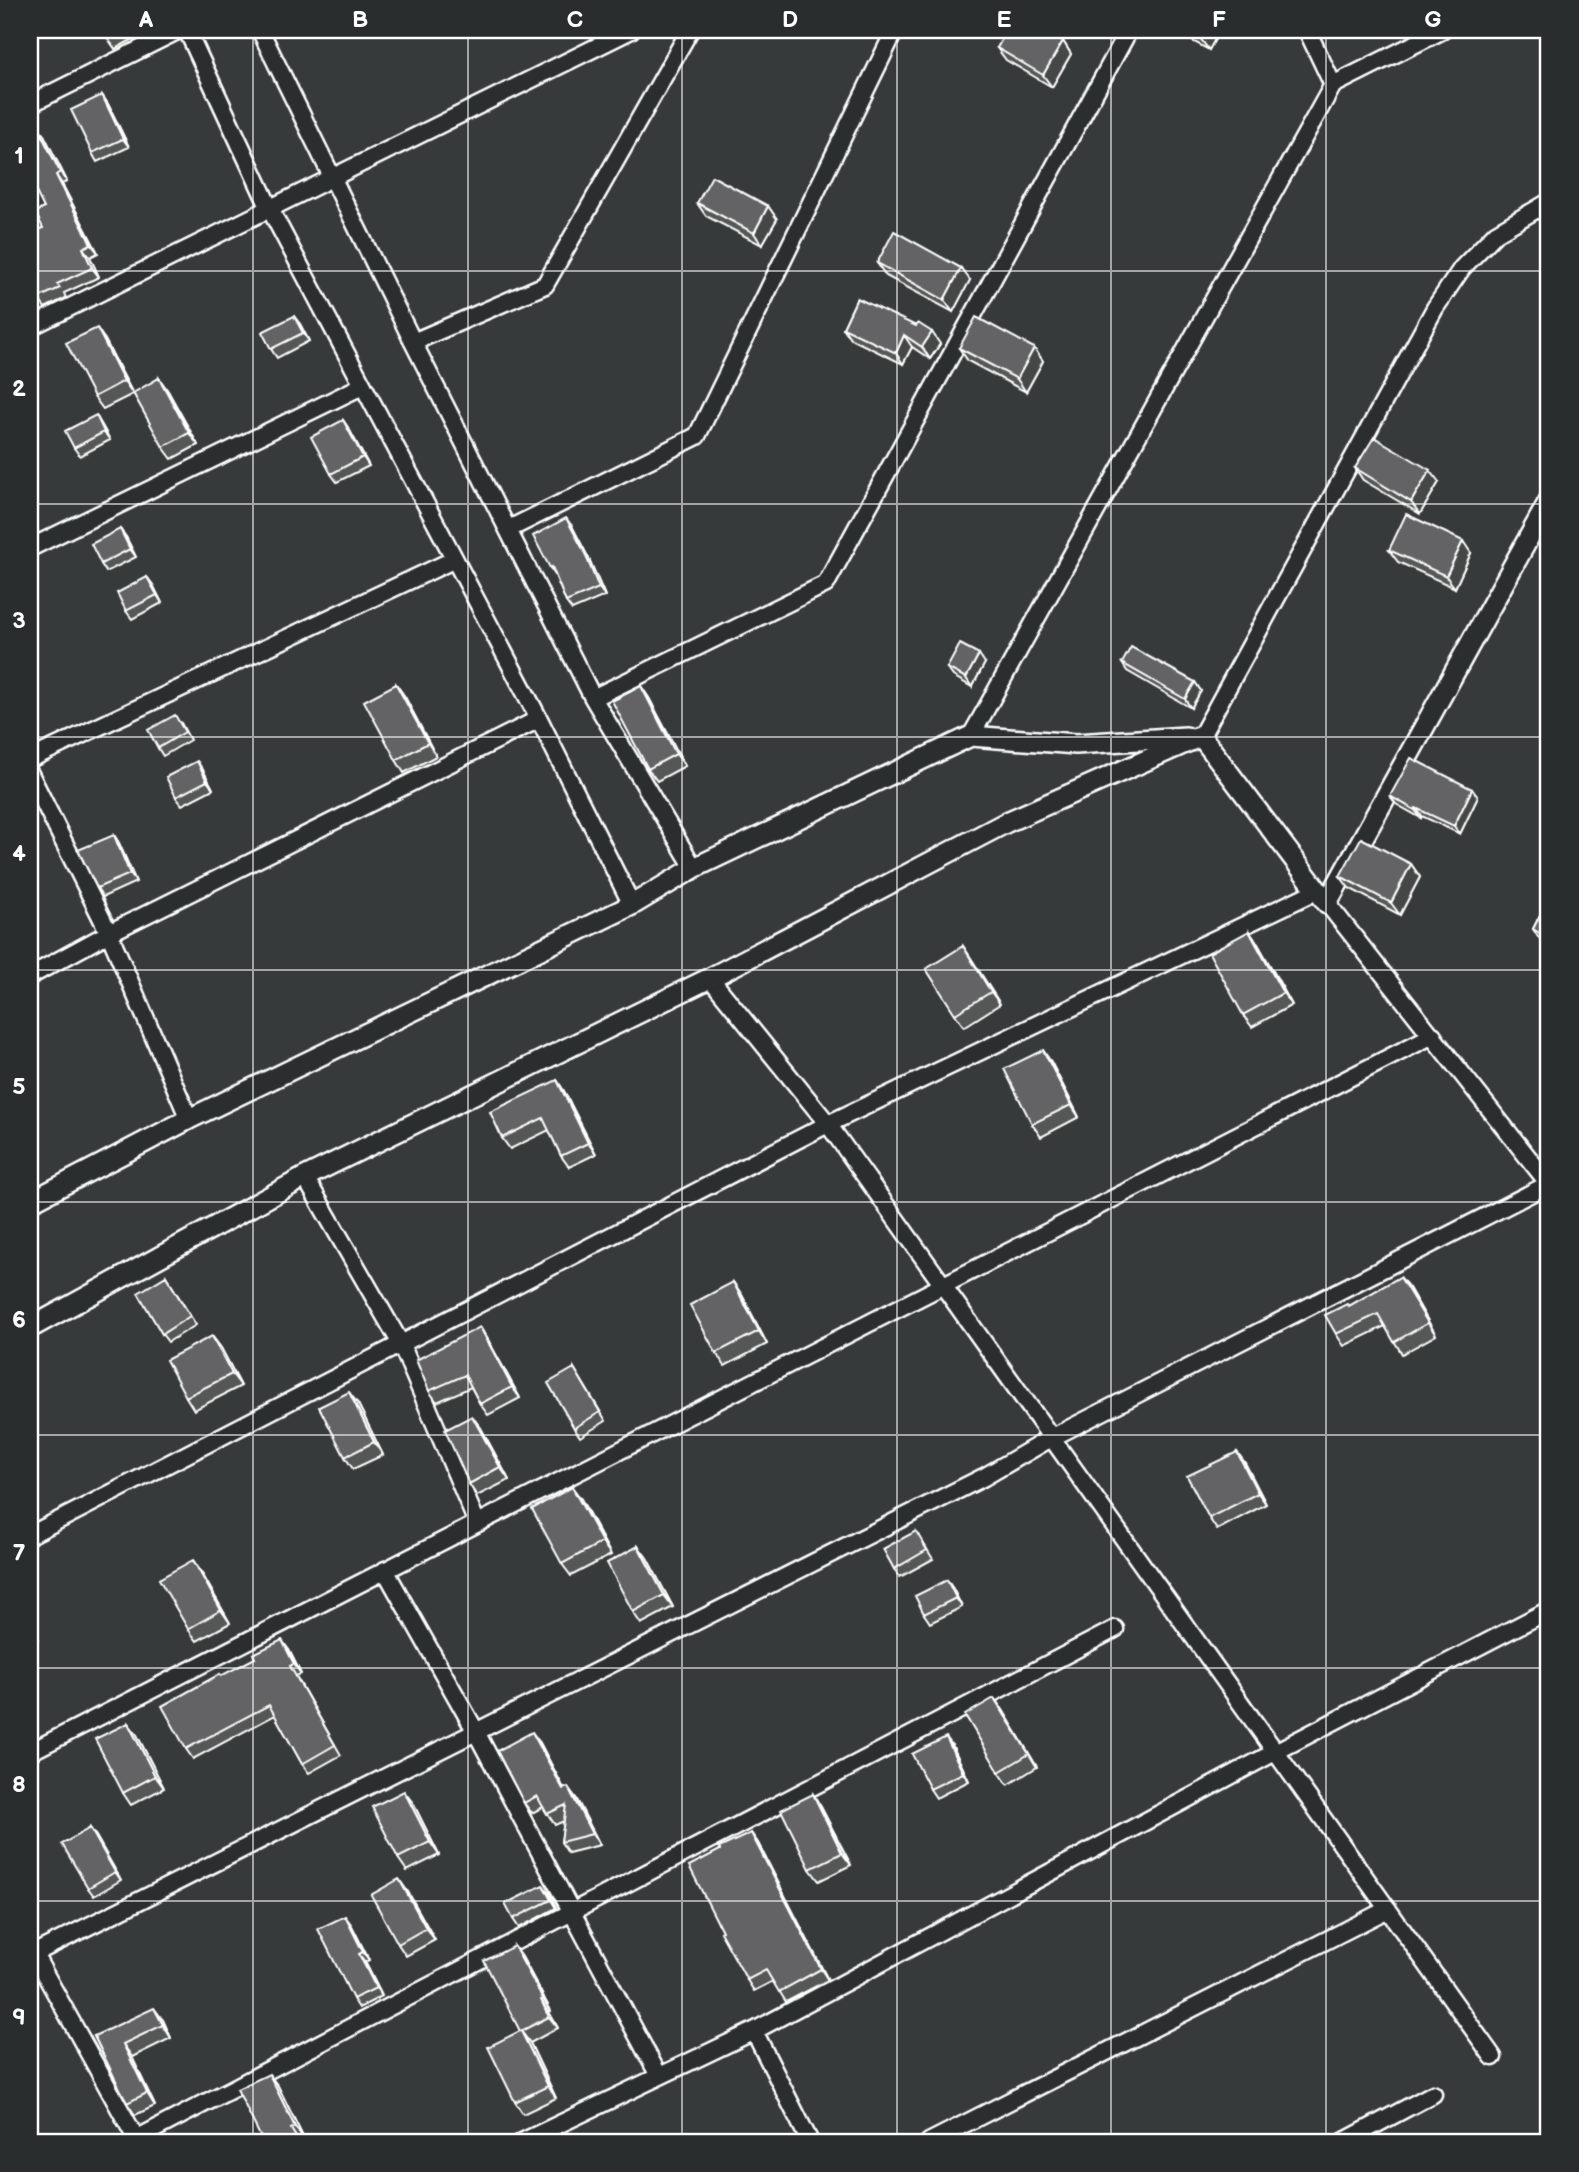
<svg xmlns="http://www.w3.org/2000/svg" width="1579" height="2172" viewBox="0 0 1579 2172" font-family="'Balsamiq Sans',sans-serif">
<rect width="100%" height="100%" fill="#373a3b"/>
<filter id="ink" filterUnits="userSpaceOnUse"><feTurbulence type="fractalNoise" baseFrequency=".0143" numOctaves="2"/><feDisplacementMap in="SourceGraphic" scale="14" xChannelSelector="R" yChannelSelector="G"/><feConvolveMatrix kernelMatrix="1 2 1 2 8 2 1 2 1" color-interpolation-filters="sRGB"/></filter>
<g filter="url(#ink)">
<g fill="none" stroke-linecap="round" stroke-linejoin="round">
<defs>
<path id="minor" d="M187,30L270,209L539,719L632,905
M260,30L413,342L593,698L694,868
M1307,30L1333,85
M30,104L179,30
M30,327L631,30
M413,342L545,285L690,30
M509,529L697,436L895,30
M30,548L362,386
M593,698L826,584L1129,30
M971,736L1333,85L1443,30
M1201,736L1435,308L1462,268L1496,233L1549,202
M30,759L453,560
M30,774L109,933L189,1119
M1327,903L1549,1184
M30,976L109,933L539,719
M710,978L828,1124L1493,2057
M305,1177L401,1344L477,1523
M30,1535L828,1124L1316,891
M385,1570L476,1732L659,2076
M30,1752L1433,1035
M30,1947L138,2142
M33,1954L984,1477L1051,1438L1549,1184
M754,2031L810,2142
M136,2139L1115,1629
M522,2142L754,2031L1275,1752L1549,1610
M929,2142L1388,1909
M1343,2142L1433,2094"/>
<path id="tertiary" d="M1201,736L1327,903L1549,501
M30,1202L189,1119L632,905L694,868L971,736L1076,744L1186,737
M30,1328L305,1177L710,978L1007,822L1201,736"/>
</defs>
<!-- minor casing -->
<use href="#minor" stroke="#fff" stroke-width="21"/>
<!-- tertiary casing -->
<use href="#tertiary" stroke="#fff" stroke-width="24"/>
<!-- minor -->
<use href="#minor" stroke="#2a2d2e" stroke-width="16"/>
<!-- tertiary -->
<use href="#tertiary" stroke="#2a2d2e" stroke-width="19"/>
</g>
<!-- wall -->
<path fill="#555657" stroke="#fff" stroke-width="2" d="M102,30H150L115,49Z
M1172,30H1220L1209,50Z
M1063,41L1071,54L1052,87L1006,60L997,48Z
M102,95L108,104L129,147L97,162L92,153Z
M44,135L67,181L62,184L98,253L90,257L99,277L64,293L66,298L45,308L38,298L33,288L30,290V233L43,228Z
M697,203L768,206L777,219L762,245L706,216Z
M877,263L970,280L953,312L886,276Z
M857,298L940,344L930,359L912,347L903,364L851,339L843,328Z
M300,324L309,341L277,358L271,349Z
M105,340L133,394L103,409L94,397Z
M959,348H1034L1043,361L1026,392L968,361Z
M159,378L168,391L198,445L172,459L163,447Z
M343,420L349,429L369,466L337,482L331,474Z
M101,424L110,440L80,456L74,448Z
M1355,468L1439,482L1420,514L1363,480Z
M572,526L589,559L605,596L572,610L566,602L555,575L550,568Z
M120,529L126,537L136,557L106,572L101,564Z
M1389,550L1471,553L1455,588L1398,562Z
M147,577L153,585L162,603L132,619L126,611Z
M985,663L972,687L953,676L947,668Z
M1122,663L1195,682L1201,691L1191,708L1127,671Z
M396,684L405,697L436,756L404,773L396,760Z
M641,686L649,698L685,766L657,781L648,769Z
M181,723L190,740L163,756L158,748Z
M203,770L213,789L182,805L176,797Z
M1390,796L1478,797L1460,834L1422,816L1421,818L1396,804Z
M114,835L119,843L136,882L103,897L97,888Z
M1411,864L1420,877L1400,915L1349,888L1340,876Z
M1549,897V944L1538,937L1533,929Z
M1249,931L1258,944L1292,1005L1252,1027L1243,1015Z
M963,946L1000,1004L964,1027L955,1014Z
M1051,1062L1079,1117L1041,1137L1032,1124Z
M557,1080L564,1091L596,1154L569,1167L561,1156L549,1130L510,1149L502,1138Z
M166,1276L196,1325L168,1342L162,1334Z
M1400,1277L1409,1288L1436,1335L1402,1354L1385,1326L1344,1346L1336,1334L1349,1306Z
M733,1282L742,1295L767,1344L725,1366L716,1353Z
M212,1336L221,1348L241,1386L194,1410L186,1397Z
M487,1338L520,1398L488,1415L480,1404L471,1387L437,1402L429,1391Z
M574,1368L606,1421L580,1437L574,1428Z
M358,1404L383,1455L353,1469L345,1457Z
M481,1428L509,1480L477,1496L469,1484Z
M1237,1452L1245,1463L1266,1504L1217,1530L1209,1518Z
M572,1487L581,1499L611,1555L571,1576L562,1564Z
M916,1531L933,1559L900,1577L894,1569Z
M638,1546L647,1558L673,1607L641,1624L633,1612Z
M201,1572L230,1623L197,1641L188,1629Z
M947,1580L953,1589L962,1607L930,1623L924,1614Z
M30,1623L38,1640L30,1644Z
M289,1650L301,1674L296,1676L341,1755L309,1773L302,1764L275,1715L193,1759L186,1749L221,1676Z
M1003,1710L1037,1767L1008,1785L999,1772Z
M128,1723L137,1735L164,1788L131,1805L123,1793Z
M540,1743L564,1789L576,1798L600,1845L568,1853L561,1842L564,1821L555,1825L543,1807L532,1813L524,1803Z
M952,1745L969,1781L936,1798L930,1789Z
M813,1794L821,1807L851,1865L819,1881L810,1869Z
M413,1803L439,1855L407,1871L398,1858Z
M90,1828L121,1880L94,1896L88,1888Z
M751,1833L758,1843L828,1980L786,2002L773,1981L754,1991L747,1980L722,1931L720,1850Z
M408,1892L435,1940L406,1956L398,1944Z
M549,1893L556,1908L519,1928L513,1919Z
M351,1924L369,1960L365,1962L382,1996L359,2008L353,1999Z
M514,1946L522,1957L551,2011L549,2012L558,2028L530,2043L556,2098L523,2114L515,2102L520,2031Z
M163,2020L171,2038L132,2057L155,2106L135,2115L127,2103L94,2036Z
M278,2086L304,2139L300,2141L301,2142H263Z"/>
<!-- shaded-wall -->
<path fill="#454647" stroke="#fff" stroke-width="2" d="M1204,30H1220L1209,50L1200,38Z
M1063,41L1071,54L1052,87L1043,75Z
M102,95L108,104L129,147L123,139Z
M37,126L44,135L67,181L60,172Z
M56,175L62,184L98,253L91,244Z
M768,206L777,219L762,245L754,233Z
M83,248L90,257L99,277L92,268Z
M961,268L970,280L953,312L944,300Z
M294,316L300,324L309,341L303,333Z
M97,328L105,340L133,394L124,381Z
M932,332L940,344L930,359L922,347Z
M904,335L912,347L903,364L896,353Z
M1034,348L1043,361L1026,392L1017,379Z
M159,378L168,391L198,445L189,433Z
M96,415L101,424L110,440L104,432Z
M343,420L349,429L369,466L363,457Z
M1430,470L1439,482L1420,514L1411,502Z
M566,518L572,526L589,559L605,596L599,588Z
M120,529L126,537L136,557L130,549Z
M1463,541L1471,553L1455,588L1446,576Z
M147,577L153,585L162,603L157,595Z
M979,654L985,663L972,687L966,678Z
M1195,682L1201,691L1191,708L1185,699Z
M396,684L405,697L436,756L428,743Z
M641,686L649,698L685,766L676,754Z
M197,761L203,770L213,789L207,781Z
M1472,789L1478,797L1460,834L1454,826Z
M1416,808L1422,816L1421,818L1415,810Z
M114,835L119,843L136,882L130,874Z
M1411,864L1420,877L1400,915L1391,903Z
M1249,931L1258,944L1292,1005L1283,993Z
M963,946L971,958L1000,1004L991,992Z
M1043,1050L1051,1062L1079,1117L1071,1105Z
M557,1080L564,1091L596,1154L588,1143Z
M1400,1277L1409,1288L1436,1335L1428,1323Z
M733,1282L742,1295L767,1344L759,1331Z
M480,1327L487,1338L520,1398L512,1387Z
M212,1336L221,1348L241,1386L232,1374Z
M349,1392L358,1404L383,1455L374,1442Z
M472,1416L481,1428L509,1480L500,1467Z
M1237,1452L1245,1463L1266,1504L1258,1493Z
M572,1487L581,1499L611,1555L602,1542Z
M638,1546L647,1558L673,1607L664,1595Z
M193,1560L201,1572L230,1623L221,1610Z
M947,1580L953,1589L962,1607L956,1598Z
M30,1623L38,1640L30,1628Z
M282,1640L289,1650L301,1674L294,1664Z
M994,1698L1003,1710L1037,1767L1029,1754Z
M128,1723L137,1735L164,1788L155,1776Z
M532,1732L540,1743L570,1800L563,1789Z
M946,1737L952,1745L969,1781L963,1773Z
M568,1787L576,1798L600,1845L592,1834Z
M404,1791L413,1803L439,1855L430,1842Z
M813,1794L821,1807L851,1865L842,1853Z
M90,1828L96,1836L121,1880L115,1872Z
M751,1833L758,1843L828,1980L821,1969Z
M399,1879L408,1892L435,1940L426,1928Z
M543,1885L549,1893L556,1908L551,1900Z
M345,1916L351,1924L369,1960L363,1952Z
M514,1946L522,1957L551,2011L543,1999Z
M359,1954L365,1962L382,1996L376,1988Z
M541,2000L549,2012L558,2028L549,2017Z
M154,2008L163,2020L171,2038L163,2025Z
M521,2031L530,2043L556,2098L548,2086Z
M123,2044L132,2057L155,2106L147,2093Z
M269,2074L278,2086L304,2139L295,2127Z"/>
<!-- building -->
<path fill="#636465" stroke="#fff" stroke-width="2" d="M102,30H118L106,36Z
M1007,30H1043L1063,41L1043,75L997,48Z
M1185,30H1204L1200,38Z
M102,95L123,139L92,153L71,110Z
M37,126L60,172L56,175L91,244L83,248L92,268L57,284L60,288L38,298L30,279V233L43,228L35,212L44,208L30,180V129Z
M712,176L768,206L754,233L697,203Z
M894,231L961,268L944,300L877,263Z
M857,298L916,326L918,323L932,332L922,347L904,335L896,353L843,328Z
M294,316L303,333L271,349L262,332Z
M976,317L1034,348L1017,379L959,348Z
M97,328L124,381L94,397L66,343Z
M159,378L189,433L163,447L133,393Z
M96,415L104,432L74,448L65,431Z
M343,420L363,457L331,474L311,437Z
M1374,437L1430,470L1411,502L1355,468Z
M1406,514L1463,541L1446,576L1389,550Z
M566,518L584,551L599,588L566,602L552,567L550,568L533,536Z
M120,529L130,549L101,564L91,544Z
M147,577L157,595L126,611L117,593Z
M960,644L979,654L966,678L947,668Z
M1131,647L1195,682L1185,699L1122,663Z
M396,684L428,743L396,760L364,701Z
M641,686L676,754L648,769L612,701Z
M175,715L185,732L158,748L148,730Z
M1411,758L1472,789L1454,826L1416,808L1415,810L1390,796Z
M197,761L207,781L176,797L166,777Z
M114,835L130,874L97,888L78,850Z
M1361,838L1411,864L1391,903L1340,876Z
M1549,897V939L1533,929Z
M1249,931L1283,993L1243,1015L1209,953Z
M963,946L991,992L955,1014L926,969Z
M1043,1050L1071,1105L1032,1124L1004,1069Z
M557,1080L588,1143L561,1156L543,1118L502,1138L490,1112Z
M166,1276L190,1316L162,1334L138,1293Z
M1400,1277L1428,1323L1394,1342L1378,1314L1336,1334L1325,1315L1347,1304L1349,1306Z
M733,1282L759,1331L716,1353L690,1305Z
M480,1327L512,1387L480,1404L465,1375L429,1391L416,1360Z
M212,1336L232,1374L186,1397L166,1360Z
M574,1368L600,1412L574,1428L548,1383Z
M349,1392L374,1442L345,1457L319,1407Z
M472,1416L500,1467L469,1484L445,1430Z
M1237,1452L1258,1493L1209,1518L1187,1476Z
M572,1487L602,1542L562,1564L532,1509Z
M916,1531L927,1550L894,1569L883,1549Z
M638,1546L664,1595L633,1612L607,1563Z
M193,1560L221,1610L188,1629L159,1579Z
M947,1580L956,1598L924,1614L915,1596Z
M282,1640L294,1664L290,1666L335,1745L302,1764L269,1705L186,1749L162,1706L220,1674L221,1676L255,1658L253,1654Z
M994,1698L1029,1754L999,1772L965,1715Z
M128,1723L155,1776L123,1793L95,1739Z
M532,1732L563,1789L568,1787L592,1834L561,1842L566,1805L547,1814L537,1796L524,1803L497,1751Z
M946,1737L963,1773L930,1789L912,1754Z
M404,1791L430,1842L398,1858L372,1807Z
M813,1794L842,1853L810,1869L781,1810Z
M90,1828L115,1872L88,1888L62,1844Z
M751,1833L821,1969L779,1992L766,1970L747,1980L720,1932L722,1931L689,1866L720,1850L719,1848Z
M399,1879L426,1928L398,1944L371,1895Z
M543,1885L551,1900L513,1919L505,1904Z
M345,1916L363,1952L359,1954L376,1988L353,1999L318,1929Z
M514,1946L543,1999L541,2000L549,2017L521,2031L548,2086L515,2102L488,2047L520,2031L484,1961Z
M154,2008L163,2025L123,2044L147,2093L127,2103L94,2036Z
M269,2074L295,2127L291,2129L299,2142H263L237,2089Z
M738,2136L741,2142H725Z"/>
</g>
<!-- grid -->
<path fill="none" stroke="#fff" stroke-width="2" stroke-opacity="0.55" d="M253,30V2142M468,30V2142M682,30V2142M897,30V2142M1111,30V2142M1326,30V2142M30,271H1549M30,504H1549M30,737H1549M30,970H1549M30,1202H1549M30,1435H1549M30,1668H1549M30,1901H1549"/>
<!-- margin -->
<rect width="1579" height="2172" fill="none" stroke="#2a2d2e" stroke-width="77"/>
<rect x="38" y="38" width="1502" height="2096" fill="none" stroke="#fff" stroke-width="2.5"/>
<g font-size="23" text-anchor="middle" font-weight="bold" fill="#fff">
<text x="146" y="27">A</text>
<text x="360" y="27">B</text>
<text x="575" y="27">C</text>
<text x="790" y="27">D</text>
<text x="1004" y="27">E</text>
<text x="1219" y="27">F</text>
<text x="1433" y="27">G</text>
<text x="19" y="163">1</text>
<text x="19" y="396">2</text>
<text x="19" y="628">3</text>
<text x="19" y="861">4</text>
<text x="19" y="1094">5</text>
<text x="19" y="1327">6</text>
<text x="19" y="1560">7</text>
<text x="19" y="1792">8</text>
<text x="19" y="2025">9</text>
</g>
</svg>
